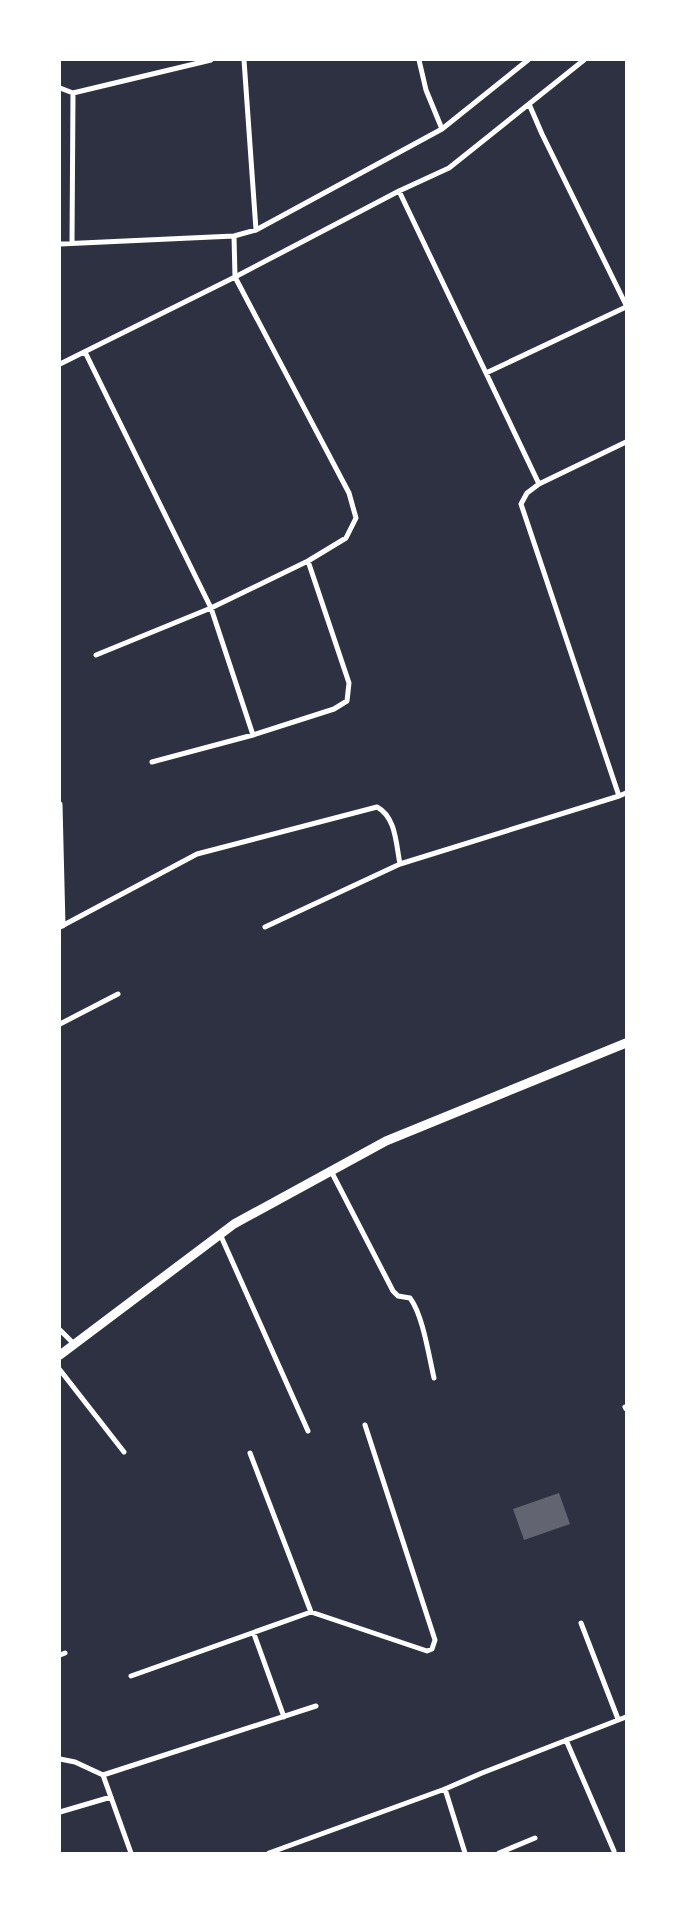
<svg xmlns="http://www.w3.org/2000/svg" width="686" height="1913" viewBox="0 0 686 1913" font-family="Cabin,sans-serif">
<rect width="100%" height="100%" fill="#2d3142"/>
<!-- building -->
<path fill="#626471" d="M559,1493L570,1524L524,1540L513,1509Z"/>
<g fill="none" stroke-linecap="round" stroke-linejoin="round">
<!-- minor -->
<path stroke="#fff" stroke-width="5" d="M244,60L256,230
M60,88L73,93L211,60
M529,104L542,134L626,305
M442,129L528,60
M399,191L539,484
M72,243L73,93
M60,244L234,236L256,230L442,129L426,90L419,60
M85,352L211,608L253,735
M60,364L235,277L399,191L449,168L584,60
M486,373L626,307
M626,442L539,484L527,493L521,504L619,796L626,793
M96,655L211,608L308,561L346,538L356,518L349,493L235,277L234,236
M152,762L253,735L334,709L347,701L349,683L308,561
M60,804L63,926
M60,927L197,854L377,807C396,817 396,844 400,864
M265,927L400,864L619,796
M60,1024L118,994
M331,1171L393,1291L398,1296L410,1298C423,1315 429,1357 434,1378
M220,1234L308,1431
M60,1330L74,1344
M60,1370L124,1452
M625,1407L626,1409
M250,1453L311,1612
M581,1623L618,1719
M254,1634L284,1717
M60,1655L65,1653
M131,1676L311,1612L427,1651L432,1649L435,1640L365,1425
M566,1740L614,1851
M60,1759L75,1762L103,1775L316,1706
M103,1775L131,1853
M445,1789L465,1853
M60,1812L111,1797
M269,1853L445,1789L482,1773L626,1717
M499,1853L535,1838"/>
<!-- tertiary -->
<path stroke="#fff" stroke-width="9" d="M60,1355L234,1224L386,1141L626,1043"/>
</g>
<!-- border -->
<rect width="686" height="1913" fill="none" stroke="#ffffff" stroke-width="122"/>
</svg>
